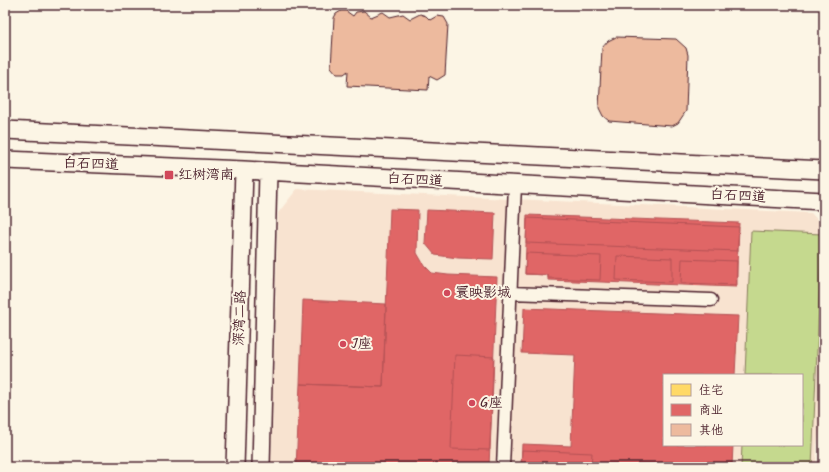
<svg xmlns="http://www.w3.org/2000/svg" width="829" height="472" viewBox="0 0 829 472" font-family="Kalam,'LXGW WenKai TC',sans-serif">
<rect width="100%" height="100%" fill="#fcf5e5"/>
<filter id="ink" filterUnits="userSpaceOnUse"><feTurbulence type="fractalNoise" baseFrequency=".025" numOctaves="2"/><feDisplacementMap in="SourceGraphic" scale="8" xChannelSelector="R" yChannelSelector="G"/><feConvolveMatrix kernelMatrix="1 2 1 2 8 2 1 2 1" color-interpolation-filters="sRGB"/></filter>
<g filter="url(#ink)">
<!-- built -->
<path fill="#f8e3d0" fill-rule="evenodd" d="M297,189L811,213L824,227V413L817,445L816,467H271L278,213ZM664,375H802V445H664Z"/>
<!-- green -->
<path fill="#c5d98e" stroke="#887c5c" d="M751,231L822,234L812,467H741L742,445H802V375H745Z"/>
<!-- homes -->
<path fill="#ffd966" stroke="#c9a154" d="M531,311L564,313V317H572V339L556,338V353L539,352V338L524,337L525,315H531Z
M616,314L649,316V320H657V342L641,341L640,356L624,355V341L609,340V318H616Z
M697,316L735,318V324H737L736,354L721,353V360L704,359L705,344H689L690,319H697Z
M621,453L655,454V459H663V467H615V457H621Z
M692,456L730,457L732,467H685V458H692Z"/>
<!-- shops -->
<path fill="#e06666" stroke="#b35154" d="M390,209L418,210L417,253L424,265L432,273L448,275L497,277L489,467H296L300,384L383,387Z
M427,210L495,213L493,259L458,258L435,255L425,243Z
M527,215L739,223L736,287L548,280V275L525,274Z
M527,218L739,227L738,251L526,243Z
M526,253L601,256L600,280L548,278V275L525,274Z
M617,256L672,258V282L616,280Z
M682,259L737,261V285L681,283Z
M303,300L386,304L383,387L300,384Z
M524,308L738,316L735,375H664V445H733L732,467H521L522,444L571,446L575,355L522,353Z
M455,355L494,357L490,450L451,449Z
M522,450L592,453L591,467H521Z
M329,464L413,467H329Z"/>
<!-- building -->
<path fill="#edba9e" stroke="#4a1f2b" d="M341,11H346L353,16L356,12L364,11L371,17L383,12L390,17L403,14L410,19L420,14L426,16L430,20L437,16L444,17L448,24L445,75L437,80L429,76L428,90L347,86L348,71L344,74H337L331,67L334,18L336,14Z
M616,37L676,39L686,48L688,55L686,111L678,123L672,126L609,121L603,116L599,108L602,48L608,41Z"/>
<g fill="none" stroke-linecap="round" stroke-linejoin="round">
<defs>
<path id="street" d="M510,293L711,300
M503,467L515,185"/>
<path id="secondary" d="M5,130L824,170
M5,160L244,170L824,201
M235,467L244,170
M261,467L268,172"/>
</defs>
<!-- street casing -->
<use href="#street" stroke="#4a1f2b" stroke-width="15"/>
<!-- secondary casing -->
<use href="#secondary" stroke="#4a1f2b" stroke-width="20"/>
<!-- street -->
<use href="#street" stroke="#fcf5e5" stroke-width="12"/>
<!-- secondary -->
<use href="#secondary" stroke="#fcf5e5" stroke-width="17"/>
</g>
</g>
<!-- markers -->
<g fill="#d1495b" stroke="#fcf5e5" stroke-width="1.5">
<rect x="164" y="170" width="10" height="10" rx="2"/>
<circle cx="447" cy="293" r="4"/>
<circle cx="343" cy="344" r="4"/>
<circle cx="472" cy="403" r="4"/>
</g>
<g text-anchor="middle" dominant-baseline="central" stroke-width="4" stroke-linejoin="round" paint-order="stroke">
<!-- street labels -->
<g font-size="14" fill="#4a1f2b" stroke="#fcf5e5">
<text transform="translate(91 164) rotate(2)">白石四道</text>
<text transform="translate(415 180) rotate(3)">白石四道</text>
<text transform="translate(738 196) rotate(3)">白石四道</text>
<text transform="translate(240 318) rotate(-88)">深湾二路</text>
</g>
<!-- poi labels -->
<g font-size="14" fill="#4a1f2b" stroke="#fcf5e5" text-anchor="start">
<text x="178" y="175">红树湾南</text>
<text x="455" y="293">寰映影城</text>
<text x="351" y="344">J座</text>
<text x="480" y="403">G座</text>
</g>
</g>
<!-- margin -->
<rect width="829" height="472" fill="none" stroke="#fcf5e5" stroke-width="20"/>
<rect x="10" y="10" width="809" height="452" fill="none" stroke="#4a1f2b" stroke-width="1.5" filter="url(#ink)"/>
<!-- legend -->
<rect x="663" y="374" width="140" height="72" fill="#fcf5e5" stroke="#b59f9b"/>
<rect x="671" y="384" width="20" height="12" fill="#ffd966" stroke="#b59f9b"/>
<text x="699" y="394" font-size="12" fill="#4a1f2b">住宅</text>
<rect x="671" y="404" width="20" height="12" fill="#e06666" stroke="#b59f9b"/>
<text x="699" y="414" font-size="12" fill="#4a1f2b">商业</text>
<rect x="671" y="424" width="20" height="12" fill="#edba9e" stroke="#b59f9b"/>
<text x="699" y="434" font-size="12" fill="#4a1f2b">其他</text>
</svg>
